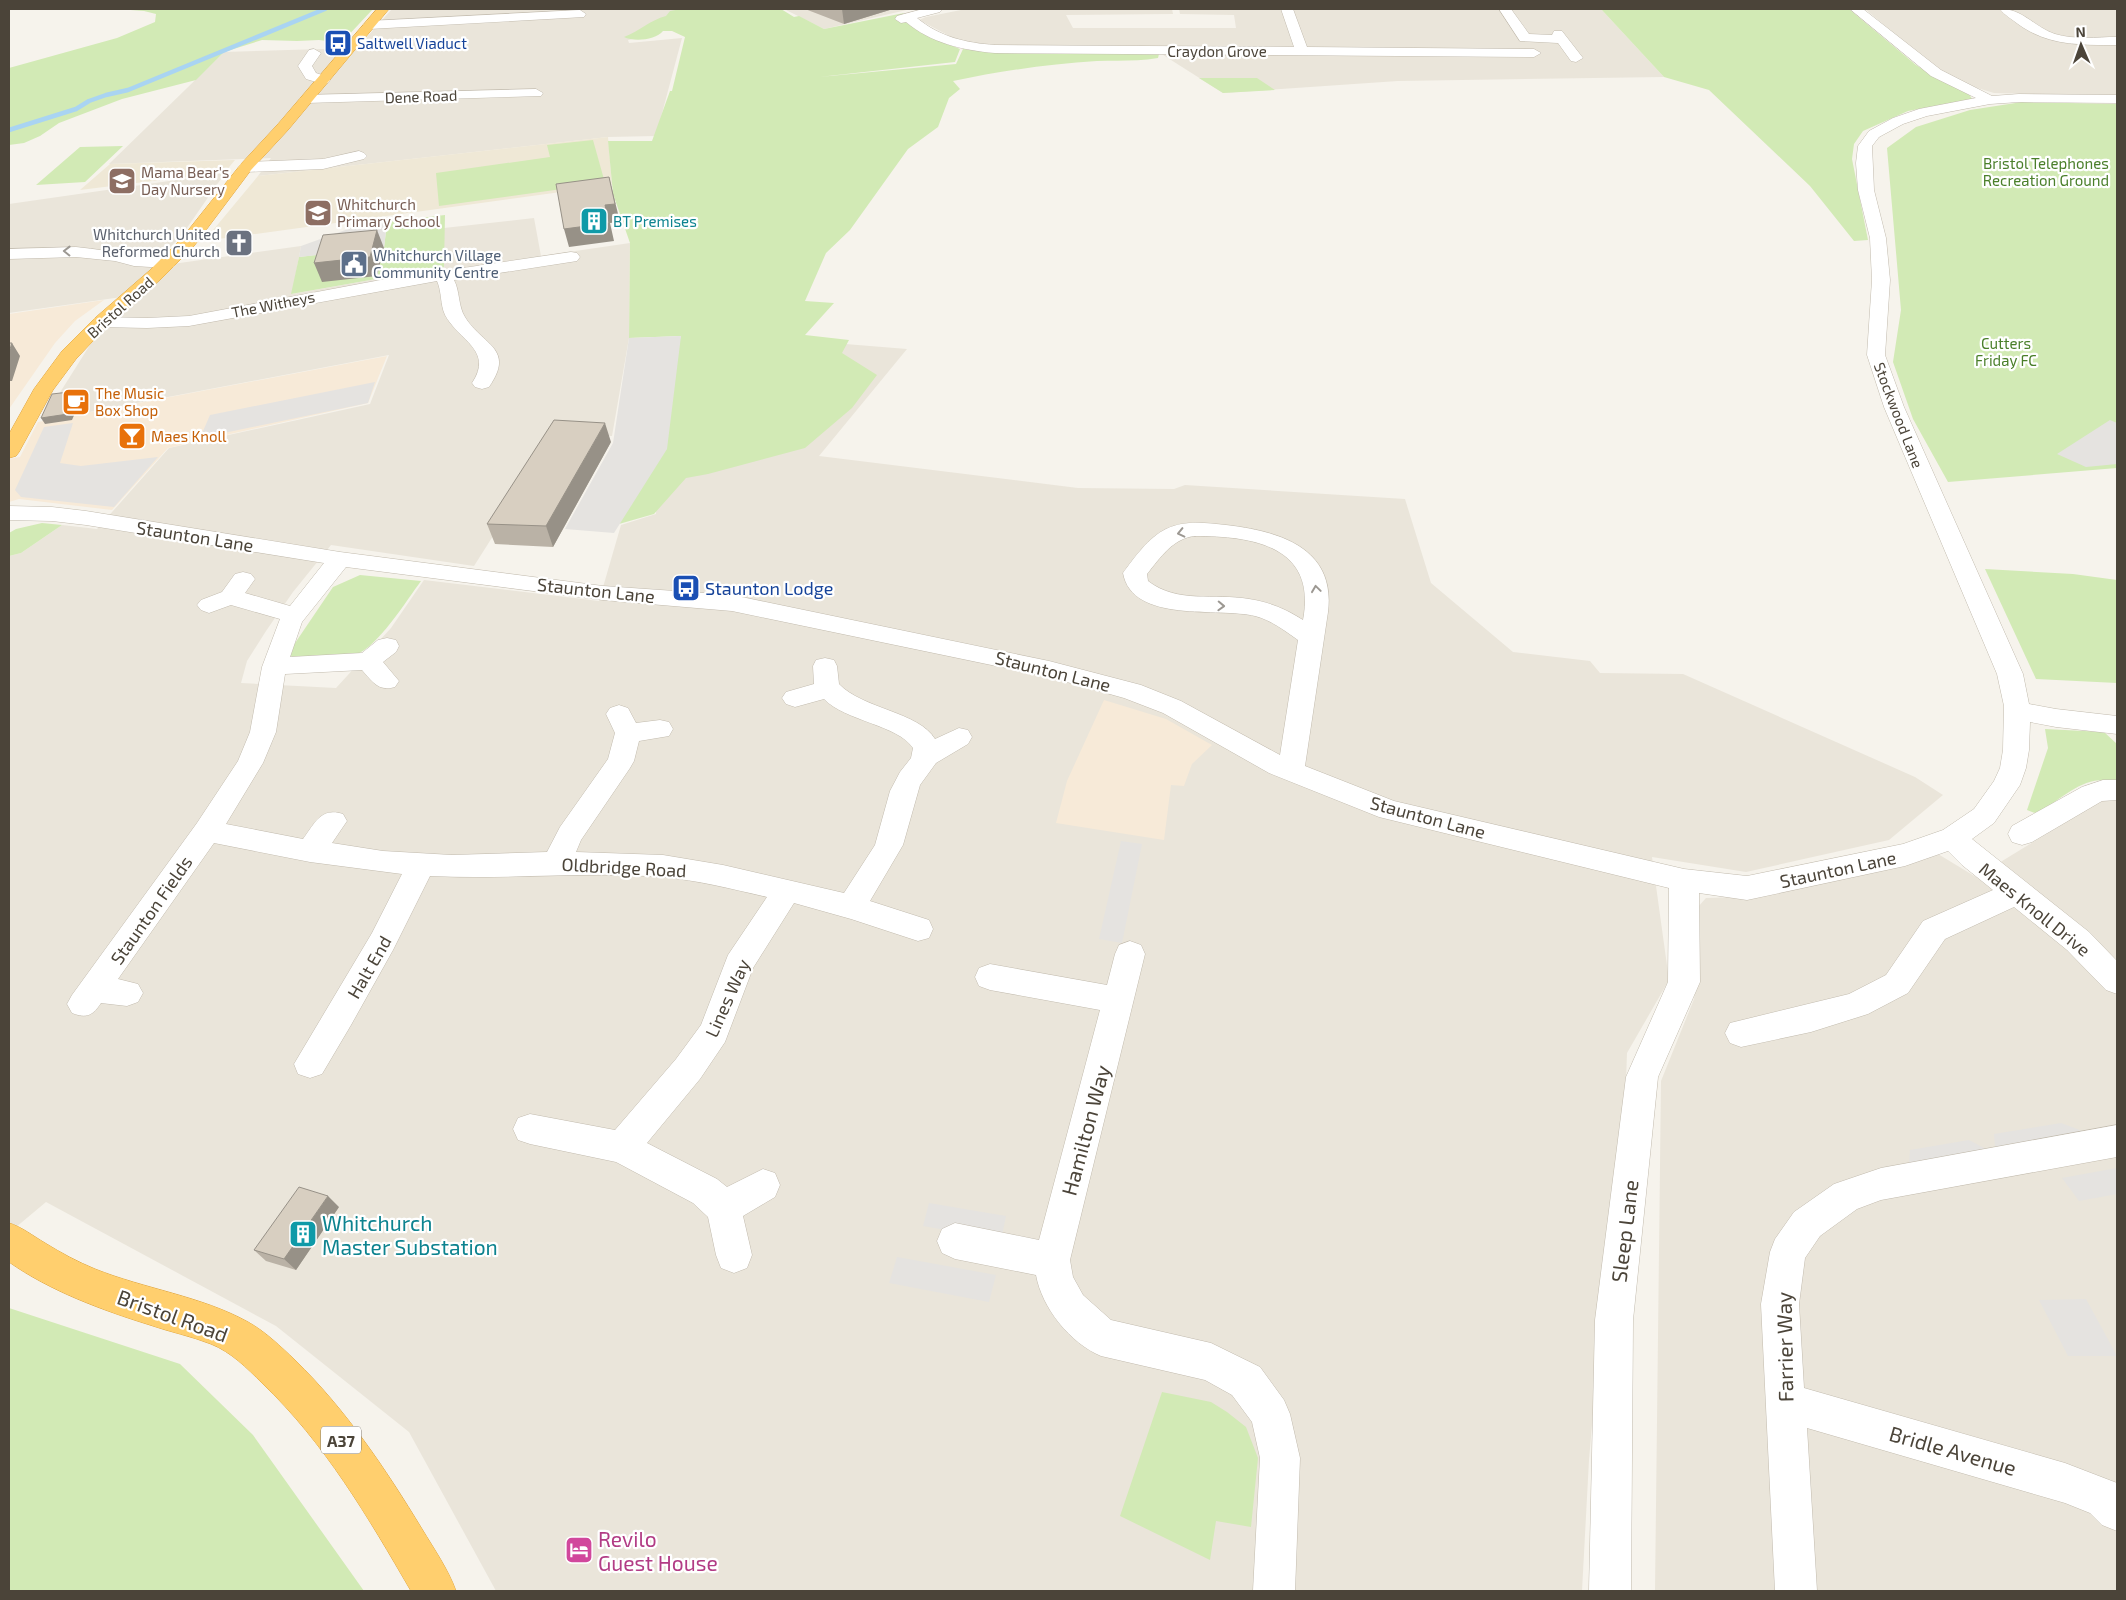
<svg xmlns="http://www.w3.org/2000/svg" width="2126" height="1600" viewBox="0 0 2126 1600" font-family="'Exo 2',sans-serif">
<rect width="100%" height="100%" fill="#f6f3ec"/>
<!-- residential -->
<path fill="#eae5da" d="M392,9H678L656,34L628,40L629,43L682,38L656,136L608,137L258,176L271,158L109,164L224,52L357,48Z
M784,9H911L824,29Z
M966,9H1172L1173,14L1066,15L1073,28H1236L1234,15L1180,14L1179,9H1601L1664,77L1398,81L1223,93L1149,46H998L959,41L919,20L926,17Z
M1865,9H2117V96L1994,93L1974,87L1934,67Z
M225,173L182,235L151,267L301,246L292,294L443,267L444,228L534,218L541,256L630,243L629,338L612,436L556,437L474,566L331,545L293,592L266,631L247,661L241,683L336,688L391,628L424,580L599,601L621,525L656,514L657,495L796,340L907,349L819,456L1078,488L1174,489L1185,485L1405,499L1431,583L1513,652L1590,661L1600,673L1683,674L1915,777L1943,795L1889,840L1746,872L1652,857L1669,980L1627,1053L1622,1194L1599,1343L1589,1460L1582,1591H496L409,1432L276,1326L46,1202L9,1233V556L21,553L62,525L97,529L169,448L370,404L389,355L42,421L95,337L143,294L9,313V204Z
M2112,794L2117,798V1591H1655L1661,1081L1694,999L1699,962L1697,908L1706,898L1765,896L1938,854L1976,877Z"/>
<!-- commercial -->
<path fill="#f7ead8" d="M104,300L75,321L55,343L9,409V314Z
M387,356L368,403L168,448L112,510L19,499L9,502V459L20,457L38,422Z
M1104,700L1166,719L1212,745L1192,764L1184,786L1171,785L1164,840L1056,823L1067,781Z"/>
<!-- education -->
<path fill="#efe8d6" d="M608,137L612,185L204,241L258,176Z
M235,160L225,172L80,190L110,164Z"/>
<!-- green -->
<path fill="#d2eab5" d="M117,9H373L344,40L335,42L319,40L297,41L262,40L224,52L196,80L122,99L59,123L40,136L24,143L9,145V68L117,38L155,22L156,14L144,11Z
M681,9H781L794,17L799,16L824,29L904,13L901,16L941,41L960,49L955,62L819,77L956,64L963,49L988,52L1159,54L1158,58C1137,62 1118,60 1097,61C1048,64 1001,71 953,81L960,89L949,98L938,127L908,149L850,230L826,253L805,301L834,303L805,335L849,340L842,353L877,375L852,408L805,448L708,474L686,478L654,514L619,524L681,336L629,338L630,243L613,194L608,141H652L670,91H672L685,37L672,31H663C656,40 634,42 624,37C640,31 650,20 666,16L670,11Z
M1601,9H1849L1916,65L1935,77L1969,94L1972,99L1908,111L1863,131L1854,144L1852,159L1868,240L1854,241L1810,186L1709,90L1664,77Z
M1199,78H1257L1275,90L1223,93Z
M2022,102L2117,104V468L1948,482L1913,419L1893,362L1901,310L1887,148L1916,127L1970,110Z
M593,140L605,183L439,206L436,173L550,157L547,145Z
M123,146L85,182L36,185L80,147Z
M445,215L444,267L291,294L299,257L331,253L377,276L384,248L387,222Z
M42,523L62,525L21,553L9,556V533L16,529Z
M1985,569L2073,574L2117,580V683L2036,679Z
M360,575L421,581C407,600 377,648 355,655C342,659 308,658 293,659L289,652L333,587Z
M2045,729L2104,732L2117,744V782C2087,773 2064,796 2041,812L2035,813L2027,810L2048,748Z
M9,1308L180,1364L253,1435L364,1591H9Z
M1162,1392L1211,1402L1227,1412L1246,1427L1258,1458L1251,1527L1216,1521L1210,1560L1120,1516Z"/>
<!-- parking -->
<path fill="#e5e3e0" d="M387,222L384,248L299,257L301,246L351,228Z
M681,336L667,449L614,533L565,529L613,443L629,338Z
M375,382L368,403L200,438L210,415Z
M2110,420L2117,423V464L2086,467L2057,454Z
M73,423L60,463L81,466L158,457L114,507L21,497L15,490L44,427Z
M1121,841L1142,844L1122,943L1099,939Z
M2061,1123L2085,1132L1995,1147L1994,1134Z
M1969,1140L1986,1149L1909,1163L1910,1150Z
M2117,1168V1194L2079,1201L2062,1178Z
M929,1203L1006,1216L1001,1240L923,1226Z
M897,1257L996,1275L989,1302L889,1283Z
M2086,1299L2117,1356H2068L2039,1300Z"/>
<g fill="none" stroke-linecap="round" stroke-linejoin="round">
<!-- stream -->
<path stroke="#a9d4f2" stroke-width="4.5" d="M9,130L76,109L89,101L106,95L128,90L325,9"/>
<defs>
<path id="minor" d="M923,9H942L940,12L917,18C940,37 966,43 995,45L1294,47L1281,9H1293L1307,47L1534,49L1541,53L1534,57L995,53C962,50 931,43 906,22L901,23L895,19L897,16Z
M1499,9H1511L1529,34L1552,35L1554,31H1562L1583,58L1576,62L1571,61L1558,43L1520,41Z
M1850,9H1863L1941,70L1992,96L2019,94L2117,95V103L2019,102L1990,104L1927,116L1903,124L1879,137L1872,146L1874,190L1886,238L1890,280L1885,355L1904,407L2023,674L2029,704L2056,709L2117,716V734L2056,727L2030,722L2029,750L2026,768L2020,785L1994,823L1972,839L2089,932L2117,961V994L2106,990L2067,950L2014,907L1945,939L1908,993L1868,1014L1811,1032L1741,1047L1730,1043L1725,1033L1730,1023L1849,994L1886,975L1923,921L1993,890L1962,865L1948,851L1905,866L1747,900L1699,893L1700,982L1658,1077L1633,1320L1631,1591H1589L1595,1320L1626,1077L1668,982L1669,888L1379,817L1269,773L1163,713L1124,698L1049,677L732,611L603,600L346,567L302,622L290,657L362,653L378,640L387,638L396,640L399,646L396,652L383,662L399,681L395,687C378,692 372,681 362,670L285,674L276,732L263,763L226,824L303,839C315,823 321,807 343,814L347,821L332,843L383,851L452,855L547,852L560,827L608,759L615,733L606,714L610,708L619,705L628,708L636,723L660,720L669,722L673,729L669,736L639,741L634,761L630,768L581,840L576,852L663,855L723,865L844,893L875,845L890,791L900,772L911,758L913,748C898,725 845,721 824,699L795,707L786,704L782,698L786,692L814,684L813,666L816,660L825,658L834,660L837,666L839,684C863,709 919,712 935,739L959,728L968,730L972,737L968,744L936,763L920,785L903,845L870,901L929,920L933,929L929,938L918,941L851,919L794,903L753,968L725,1042L700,1079L647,1143L717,1179L727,1187L763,1169L775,1173L780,1185L775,1197L743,1216L752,1255L747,1268L734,1273L721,1268L716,1255L708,1217L693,1203L616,1162L530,1144L518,1140L513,1129L518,1118L530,1114L615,1130L676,1059L701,1025L728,955L767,897C732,889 697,880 662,877C585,871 507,880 430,876L393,950L351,1025L322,1074L310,1078L298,1074L294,1064L372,933L402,874L310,862L214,843L118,979L138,984L143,993L138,1002L127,1006L101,1003C93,1015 87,1019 72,1013L67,1004L72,995L197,823L238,761L250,732L262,667L280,619L231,605L209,613L201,610L197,605L201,600L222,592L235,574L243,572L251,574L255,579L245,593L290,606L324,563L86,525L52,521L9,520V506L52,507L86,511L340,552L603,586L732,595L1049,661L1141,685L1181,701L1280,755L1298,640C1285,631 1271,620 1255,616C1219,607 1132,624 1123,573C1134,558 1149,537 1166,529C1185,520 1206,523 1226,525C1278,531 1336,547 1328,612L1305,766L1394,801L1684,869L1747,876L1903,844L1943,830L1974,809L1994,781L2000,768L2003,750L2004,706L1997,674L1884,407L1867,355L1872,280L1870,238L1858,190L1856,163L1858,146L1869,131L1893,118L1919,109L1976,98L1931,76ZM1195,536C1253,536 1317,546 1303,620C1286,609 1269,602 1249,599C1214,593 1178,604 1148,581L1147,574C1160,558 1173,538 1195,536Z
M2000,9C2022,8 2034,27 2055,34C2074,40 2097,37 2117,37V45C2081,45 2048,46 2018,24C2012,19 2004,15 2000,9Z
M580,10L586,14L584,17L369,29L363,25L369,21Z
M314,49L321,53L312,66L316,73L328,77L330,80L328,83L323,84L306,79L298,66L309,50Z
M536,89L543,93L541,96L306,103L299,99L306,95Z
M359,151L364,153L367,156L364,159L323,169L246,172L241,170L238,167L241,164L246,162L323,159Z
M76,247C96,249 115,252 134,256C147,258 160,256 173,259L176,263L173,267L167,268L134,266L115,261L76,257L9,259V249Z
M571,252L577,253L580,257L577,261L454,280C460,291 458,306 465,317C482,345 516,348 489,387L482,389L475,387L472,383C494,350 459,341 445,315C440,304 442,292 437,281L189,326L147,328L101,327L95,326L92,322L95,318L101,317L147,318L189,316L434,270L443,271Z
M2103,780H2117V800L2102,801L2032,842L2022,845L2012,842L2008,834L2012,826L2082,787Z
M1130,941L1141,945L1145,954L1070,1260L1073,1277L1083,1295L1111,1320L1211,1343L1260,1367L1284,1400L1290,1414L1300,1458L1295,1591H1253L1260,1458L1252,1422L1232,1395L1205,1380L1101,1356C1070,1343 1042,1308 1036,1275L955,1259L942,1253L937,1241L942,1229L955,1223L1039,1240L1100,1010L990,990L979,986L975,977L979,968L990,964L1107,985L1115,954L1119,945Z
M2117,1125V1157L1881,1200L1857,1209L1820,1236L1805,1258L1799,1304L1804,1388L2065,1463L2117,1483V1531L2102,1525L2090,1513L2065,1503L1807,1428L1817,1591H1775L1761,1304L1770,1252L1775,1239L1794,1212L1834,1184L1881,1168Z"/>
<path id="highway" d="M377,9H389L288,130L251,170L194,246L161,279L107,326L76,359L53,390L19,452L16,456L9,458V434L34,389L62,351L95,318L149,271L182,238L241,164L278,124Z
M9,1223C22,1227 33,1236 45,1243C61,1253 78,1262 95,1269C145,1289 201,1296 248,1322C266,1332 281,1347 295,1360C346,1410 385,1468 422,1529C434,1549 448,1569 456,1591H411C368,1517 325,1443 262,1383C247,1368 231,1352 211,1344C191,1336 170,1332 150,1325C102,1310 50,1291 9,1262Z"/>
</defs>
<!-- minor casing -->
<use href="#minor" stroke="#c2bbae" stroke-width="1"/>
<!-- highway casing -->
<use href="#highway" stroke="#e0a43c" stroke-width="1"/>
<!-- minor -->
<use href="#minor" fill="#fff" fill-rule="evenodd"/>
<!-- highway -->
<use href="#highway" fill="#ffcf6e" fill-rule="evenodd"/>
</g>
<!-- wall -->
<path fill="#bab2a6" d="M805,9H893L844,24Z
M611,442L553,547L495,544L487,524Z
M339,1207L296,1270L266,1261L254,1250Z"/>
<!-- shaded-wall -->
<path fill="#979187" d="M842,9H893L844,24Z
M609,177L620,222L610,223L614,241L569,247L564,229L605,205Z
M377,230L384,248L377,276L322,282L314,263Z
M12,343L20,356L12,381H9V352Z
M78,391L82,397L72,420L45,424L41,418Z
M605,423L611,442L553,547L546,526Z
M328,1196L339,1207L296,1270L284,1259Z"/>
<!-- building -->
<path fill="#d8cfc1" stroke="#979187" d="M609,177L615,204L605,205L609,223L564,229L556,184Z
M377,230L370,257L314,263L323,235Z
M9,343H12L9,352Z
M78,391L68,414L41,418L52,394Z
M554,420L605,423L546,526L487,524Z
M299,1187L328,1196L284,1259L254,1250Z"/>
<!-- one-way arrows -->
<defs><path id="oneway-chevron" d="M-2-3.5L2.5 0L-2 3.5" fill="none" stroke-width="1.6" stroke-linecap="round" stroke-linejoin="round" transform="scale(1.25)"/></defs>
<g stroke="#9c9892">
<use href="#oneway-chevron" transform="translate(67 251) rotate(-179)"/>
<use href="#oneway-chevron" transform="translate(1181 533) rotate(167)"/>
<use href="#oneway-chevron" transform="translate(1316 589) rotate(-98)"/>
<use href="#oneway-chevron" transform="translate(1221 606) rotate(2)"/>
</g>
<!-- icons -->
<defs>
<symbol id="bus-square" viewBox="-11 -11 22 22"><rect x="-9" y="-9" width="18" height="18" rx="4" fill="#1a4fb4" stroke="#fff"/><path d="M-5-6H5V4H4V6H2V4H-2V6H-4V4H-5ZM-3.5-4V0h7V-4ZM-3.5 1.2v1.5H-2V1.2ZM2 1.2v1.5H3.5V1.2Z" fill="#fff"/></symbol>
<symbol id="school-square" viewBox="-11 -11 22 22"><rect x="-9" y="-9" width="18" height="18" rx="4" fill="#8d6e63" stroke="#fff"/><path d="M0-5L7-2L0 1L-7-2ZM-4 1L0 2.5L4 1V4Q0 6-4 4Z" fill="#fff"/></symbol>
<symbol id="building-square" viewBox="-11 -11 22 22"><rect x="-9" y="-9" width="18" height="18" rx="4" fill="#0f9aa8" stroke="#fff"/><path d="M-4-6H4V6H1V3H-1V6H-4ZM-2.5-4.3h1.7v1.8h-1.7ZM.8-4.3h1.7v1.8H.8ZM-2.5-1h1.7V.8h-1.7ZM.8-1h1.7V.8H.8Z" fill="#fff"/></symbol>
<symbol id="church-square" viewBox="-11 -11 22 22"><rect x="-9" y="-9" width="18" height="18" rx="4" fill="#6b7280" stroke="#fff"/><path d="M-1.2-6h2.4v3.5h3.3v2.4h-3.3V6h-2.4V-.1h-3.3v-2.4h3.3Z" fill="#fff"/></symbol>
<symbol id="civic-square" viewBox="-11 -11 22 22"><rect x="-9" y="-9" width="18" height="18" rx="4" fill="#5c6f8a" stroke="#fff"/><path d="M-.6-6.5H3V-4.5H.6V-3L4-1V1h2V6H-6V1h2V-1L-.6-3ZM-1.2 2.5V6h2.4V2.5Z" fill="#fff"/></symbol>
<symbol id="cafe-square" viewBox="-11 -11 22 22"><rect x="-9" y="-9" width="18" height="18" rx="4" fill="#e8710a" stroke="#fff"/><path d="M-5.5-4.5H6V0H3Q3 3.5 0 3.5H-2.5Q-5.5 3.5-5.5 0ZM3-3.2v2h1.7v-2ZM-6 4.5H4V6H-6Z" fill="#fff"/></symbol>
<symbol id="bar-square" viewBox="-11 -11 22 22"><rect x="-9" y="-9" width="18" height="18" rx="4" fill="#e8710a" stroke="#fff"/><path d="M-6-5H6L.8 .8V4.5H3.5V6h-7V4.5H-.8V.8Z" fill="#fff"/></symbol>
<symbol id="hotel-square" viewBox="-11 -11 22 22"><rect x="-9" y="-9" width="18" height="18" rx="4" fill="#d1479c" stroke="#fff"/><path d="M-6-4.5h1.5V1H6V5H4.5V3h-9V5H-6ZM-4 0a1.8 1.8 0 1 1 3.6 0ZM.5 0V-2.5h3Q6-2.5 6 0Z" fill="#fff"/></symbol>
</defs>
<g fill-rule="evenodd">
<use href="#bus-square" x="322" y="27" width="32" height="32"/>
<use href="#school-square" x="106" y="165" width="32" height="32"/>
<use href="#school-square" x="302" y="197" width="32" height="32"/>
<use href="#building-square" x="578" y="205" width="32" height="32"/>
<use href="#church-square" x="223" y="227" width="32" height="32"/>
<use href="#civic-square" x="338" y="248" width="32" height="32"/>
<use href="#cafe-square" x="60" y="386" width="32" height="32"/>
<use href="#bar-square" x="116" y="420" width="32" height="32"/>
<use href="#bus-square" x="670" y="572" width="32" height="32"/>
<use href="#building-square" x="287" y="1218" width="32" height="32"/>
<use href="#hotel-square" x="563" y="1534" width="32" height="32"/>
</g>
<g text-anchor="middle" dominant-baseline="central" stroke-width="4.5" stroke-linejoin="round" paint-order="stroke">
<!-- far-transit labels -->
<g font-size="15" fill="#164399" stroke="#fff" text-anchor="start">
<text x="357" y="43">Saltwell Viaduct</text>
</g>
<!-- far-street labels -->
<g font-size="15" fill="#4b4439" stroke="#fff">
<text x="1217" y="51">Craydon Grove</text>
<text transform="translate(421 96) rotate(-2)">Dene Road</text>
<text transform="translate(273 304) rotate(-11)">The Witheys</text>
<text transform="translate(120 307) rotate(-42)">Bristol Road</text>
<text transform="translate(1899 415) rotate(69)">Stockwood Lane</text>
</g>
<!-- far-park labels -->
<g font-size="15" fill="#4a7f2a" stroke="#fff">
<text x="2046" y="163">Bristol Telephones<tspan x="2046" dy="17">Recreation Ground</tspan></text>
<text x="2006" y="343">Cutters<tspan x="2006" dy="17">Friday FC</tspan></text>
</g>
<!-- far-education labels -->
<g font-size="15" fill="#785e54" stroke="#fff" text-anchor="start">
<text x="141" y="172">Mama Bear's<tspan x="141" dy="17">Day Nursery</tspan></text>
<text x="337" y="204">Whitchurch<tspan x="337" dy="17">Primary School</tspan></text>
</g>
<!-- far-culture labels -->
<g font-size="15" fill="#0d838f" stroke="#fff" text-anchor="start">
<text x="613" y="221">BT Premises</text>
</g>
<!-- far-worship labels -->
<g font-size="15" fill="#5b616d" stroke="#fff" text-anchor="end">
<text x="220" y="234">Whitchurch United<tspan x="220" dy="17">Reformed Church</tspan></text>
</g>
<!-- far-service labels -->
<g font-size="15" fill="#4e5e75" stroke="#fff" text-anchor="start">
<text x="373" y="255">Whitchurch Village<tspan x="373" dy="17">Community Centre</tspan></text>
</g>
<!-- far-food labels -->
<g font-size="15" fill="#c56008" stroke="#fff" text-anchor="start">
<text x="95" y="393">The Music<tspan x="95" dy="17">Box Shop</tspan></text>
<text x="151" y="436">Maes Knoll</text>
</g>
<!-- shield labels -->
<rect fill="#fff" stroke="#817c74" stroke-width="1" x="321" y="1426.5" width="40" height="27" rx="4"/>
<g font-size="16" font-weight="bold" fill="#4b4439">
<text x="341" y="1440">A37</text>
</g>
<!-- street labels -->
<g font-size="18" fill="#4b4439" stroke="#fff">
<text transform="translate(195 536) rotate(9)">Staunton Lane</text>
<text transform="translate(596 590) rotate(6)">Staunton Lane</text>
<text transform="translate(1053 671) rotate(14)">Staunton Lane</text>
<text transform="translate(1428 817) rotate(15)">Staunton Lane</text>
<text transform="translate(624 867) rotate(3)">Oldbridge Road</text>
<text transform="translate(1838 869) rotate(-12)">Staunton Lane</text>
<text transform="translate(2035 909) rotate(39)">Maes Knoll Drive</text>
<text transform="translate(151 910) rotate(-55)">Staunton Fields</text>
<text transform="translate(369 967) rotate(-60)">Halt End</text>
<text transform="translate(727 998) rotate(-66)">Lines Way</text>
</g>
<!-- transit labels -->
<g font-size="18" fill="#164399" stroke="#fff" text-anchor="start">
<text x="705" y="588">Staunton Lodge</text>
</g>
<!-- near-street labels -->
<g font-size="21" fill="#4b4439" stroke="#fff">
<text transform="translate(1085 1130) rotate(-75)">Hamilton Way</text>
<text transform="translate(1624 1231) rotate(-83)">Sleep Lane</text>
<text transform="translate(173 1315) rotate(20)">Bristol Road</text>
<text transform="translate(1784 1347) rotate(-91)">Farrier Way</text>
<text transform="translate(1953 1450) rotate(16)">Bridle Avenue</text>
</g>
<!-- near-culture labels -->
<g font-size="21" fill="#0d838f" stroke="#fff" text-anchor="start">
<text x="322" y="1222">Whitchurch<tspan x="322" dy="24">Master Substation</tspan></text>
</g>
<!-- near-hotel labels -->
<g font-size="21" fill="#b23c85" stroke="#fff" text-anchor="start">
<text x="598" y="1538">Revilo<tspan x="598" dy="24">Guest House</tspan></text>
</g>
</g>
<!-- border -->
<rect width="2126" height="1600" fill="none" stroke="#4b4439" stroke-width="20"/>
<!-- north arrow -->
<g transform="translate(2081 45) rotate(358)" stroke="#ffffff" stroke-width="4" paint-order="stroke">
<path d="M0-4L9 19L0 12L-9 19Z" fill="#4b4439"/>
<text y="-8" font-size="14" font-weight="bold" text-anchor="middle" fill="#4b4439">N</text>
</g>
</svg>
